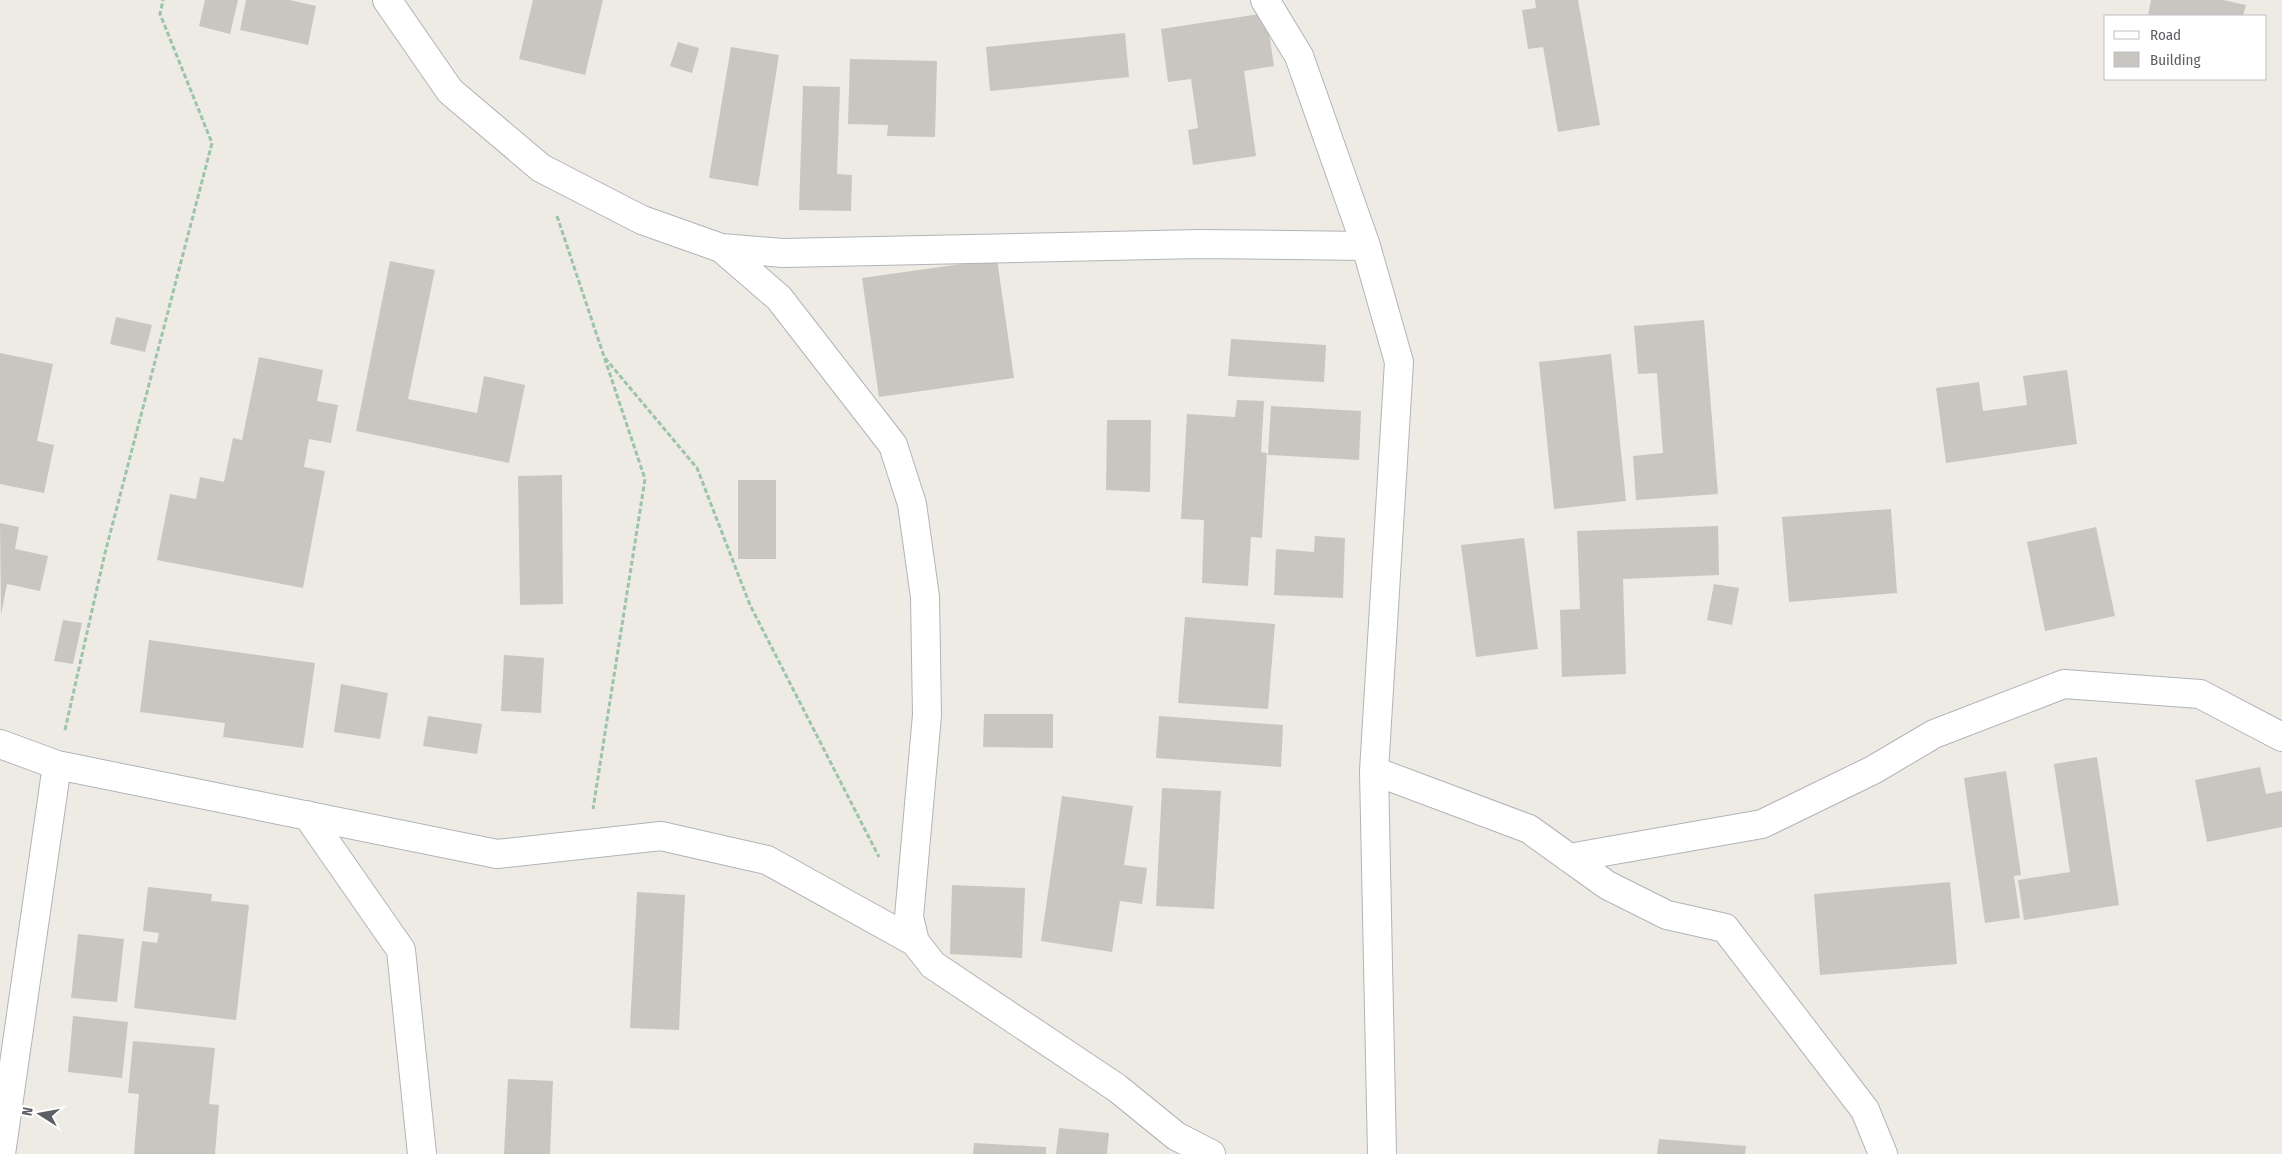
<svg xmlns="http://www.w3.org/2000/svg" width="2282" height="1154" viewBox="0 0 2282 1154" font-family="'Fira Sans Condensed',sans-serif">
<rect width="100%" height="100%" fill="#edebe4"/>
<!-- building -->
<path fill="#c9c6c1" d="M205,0H238L230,34L199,26Z
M246,0H290L316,6L308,45L240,30Z
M533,0H603L585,75L519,59Z
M1535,0H1578L1600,125L1558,132L1543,47L1528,49L1522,10L1536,8Z
M2151,0H2223L2246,5L2243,16H2148Z
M1266,13L1274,66L1244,71L1256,156L1193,165L1188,130L1198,128L1191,79L1168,82L1161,29Z
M1125,33L1129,77L990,91L986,47Z
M678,42L699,48L692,73L670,66Z
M731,47L779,55L758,186L709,178Z
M850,59L937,61L935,137L887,136L888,125L848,124Z
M803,86L840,87L837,174L852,175L851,211L799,210Z
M997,259L1014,378L879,397L862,278Z
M390,261L435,270L408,399L477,413L484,376L525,385L509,463L356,431Z
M116,317L152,325L145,352L110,344Z
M1704,320L1718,494L1636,500L1633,456L1663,453L1657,373L1638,374L1634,326Z
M1231,339L1326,345L1324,382L1228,376Z
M0,353L53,364L37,441L54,445L44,493L0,484Z
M1611,354L1626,501L1554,509L1539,362Z
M259,357L323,370L317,401L338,405L331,443L309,439L304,467L325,471L303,588L157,560L170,494L196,499L200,477L224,482L233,438L242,440Z
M2067,370L2077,444L1946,463L1936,388L1979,382L1983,411L2027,405L2023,376Z
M1237,400L1264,401L1261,452L1267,453L1262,538L1251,537L1248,586L1202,583L1204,520L1181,519L1187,414L1235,417Z
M1271,406L1361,411L1359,460L1268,455Z
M1107,420H1151L1150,492L1106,490Z
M562,475L563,604L520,605L518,476Z
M738,480H776V559H738Z
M1891,509L1897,593L1789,602L1782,517Z
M0,523L19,527L15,549L48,556L40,591L7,584L1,615Z
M1718,526L1719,575L1623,579L1626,674L1562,677L1560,610L1580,609L1577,531Z
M2096,527L2115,616L2045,631L2027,542Z
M1315,536L1345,538L1343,598L1274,595L1276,549L1314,552Z
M1524,538L1538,649L1476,657L1461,545Z
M1714,584L1739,588L1732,625L1707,620Z
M1185,617L1275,624L1268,709L1178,703Z
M63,620L82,623L73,664L54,661Z
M149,640L315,663L303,748L223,737L225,723L140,712Z
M504,655L544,658L541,713L501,711Z
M341,684L388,693L380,739L334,732Z
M984,714H1053V748L983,747Z
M428,716L482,724L477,754L423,746Z
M1159,716L1283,725L1281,767L1156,758Z
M2097,757L2119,905L2024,920L2018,880L2070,872L2054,764Z
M2260,767L2266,794L2282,791V827L2207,842L2195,780Z
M2006,771L2021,875L2014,876L2020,918L1985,923L1964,778Z
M1162,788L1221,791L1214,909L1156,906Z
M1062,796L1133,806L1124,865L1147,868L1142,904L1120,901L1112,952L1041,941Z
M1950,882L1957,964L1820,975L1814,894Z
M952,885L1025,888L1022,958L950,954Z
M148,887L212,894L211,901L249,905L236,1020L134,1008L142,941L157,943L159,933L143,931Z
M637,892L685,895L679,1030L630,1028Z
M78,934L124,939L117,1002L71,998Z
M73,1016L128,1022L122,1078L68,1072Z
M133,1041L215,1048L209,1104L219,1105L215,1154H134L139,1094L128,1093Z
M508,1079L553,1081L550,1154H504Z
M1059,1128L1109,1133L1107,1154H1056Z
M1659,1139L1746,1146L1745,1154H1657Z
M974,1143L1046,1147V1154H973Z"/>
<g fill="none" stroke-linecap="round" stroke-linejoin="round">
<defs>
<path id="minor" d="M387,0L450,91L541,168L642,220L721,248L783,253L1200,244L1366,246L1399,362L1374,771L1382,1154
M1265,0L1299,56L1366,246
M721,248L779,298L893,445L912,504L925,597L927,715L909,917L915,942L933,965L1117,1088L1176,1136L1211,1154
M0,744L57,765L497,854L661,836L767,860L915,942
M1374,771L1529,829L1607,885L1667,915L1725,928L1865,1110L1883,1154
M307,815L401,950L422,1154
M1569,858L1762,824L1873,770L1934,734L2064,684L2200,694L2282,737
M1,1154L57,765"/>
</defs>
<!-- minor casing -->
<use href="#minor" stroke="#b1b4b8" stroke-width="30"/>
<!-- path -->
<path stroke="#9cc4a8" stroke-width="3" stroke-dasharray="5 2.5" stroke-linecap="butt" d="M557,216L645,479L593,809
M605,358L697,468L750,605L879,857
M65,730L105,553L212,143L160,14L163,0"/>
<!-- minor -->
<use href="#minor" stroke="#fff" stroke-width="28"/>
</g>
<!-- legend -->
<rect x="2104" y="15" width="162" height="65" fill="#ffffff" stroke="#bebfc1"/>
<rect x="2114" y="31" width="25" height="8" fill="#ffffff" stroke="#bebfc1"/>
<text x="2150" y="40" font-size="15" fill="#5c5f63">Road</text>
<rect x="2114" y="52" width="25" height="15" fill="#c9c6c1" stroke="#bebfc1"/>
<text x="2150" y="65" font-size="15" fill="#5c5f63">Building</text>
<!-- north arrow -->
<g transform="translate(40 1114) rotate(281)" stroke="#ffffff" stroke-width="4" paint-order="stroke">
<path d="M0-4L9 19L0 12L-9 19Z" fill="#5c5f63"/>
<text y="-8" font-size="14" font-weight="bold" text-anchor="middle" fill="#5c5f63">N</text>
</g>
</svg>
